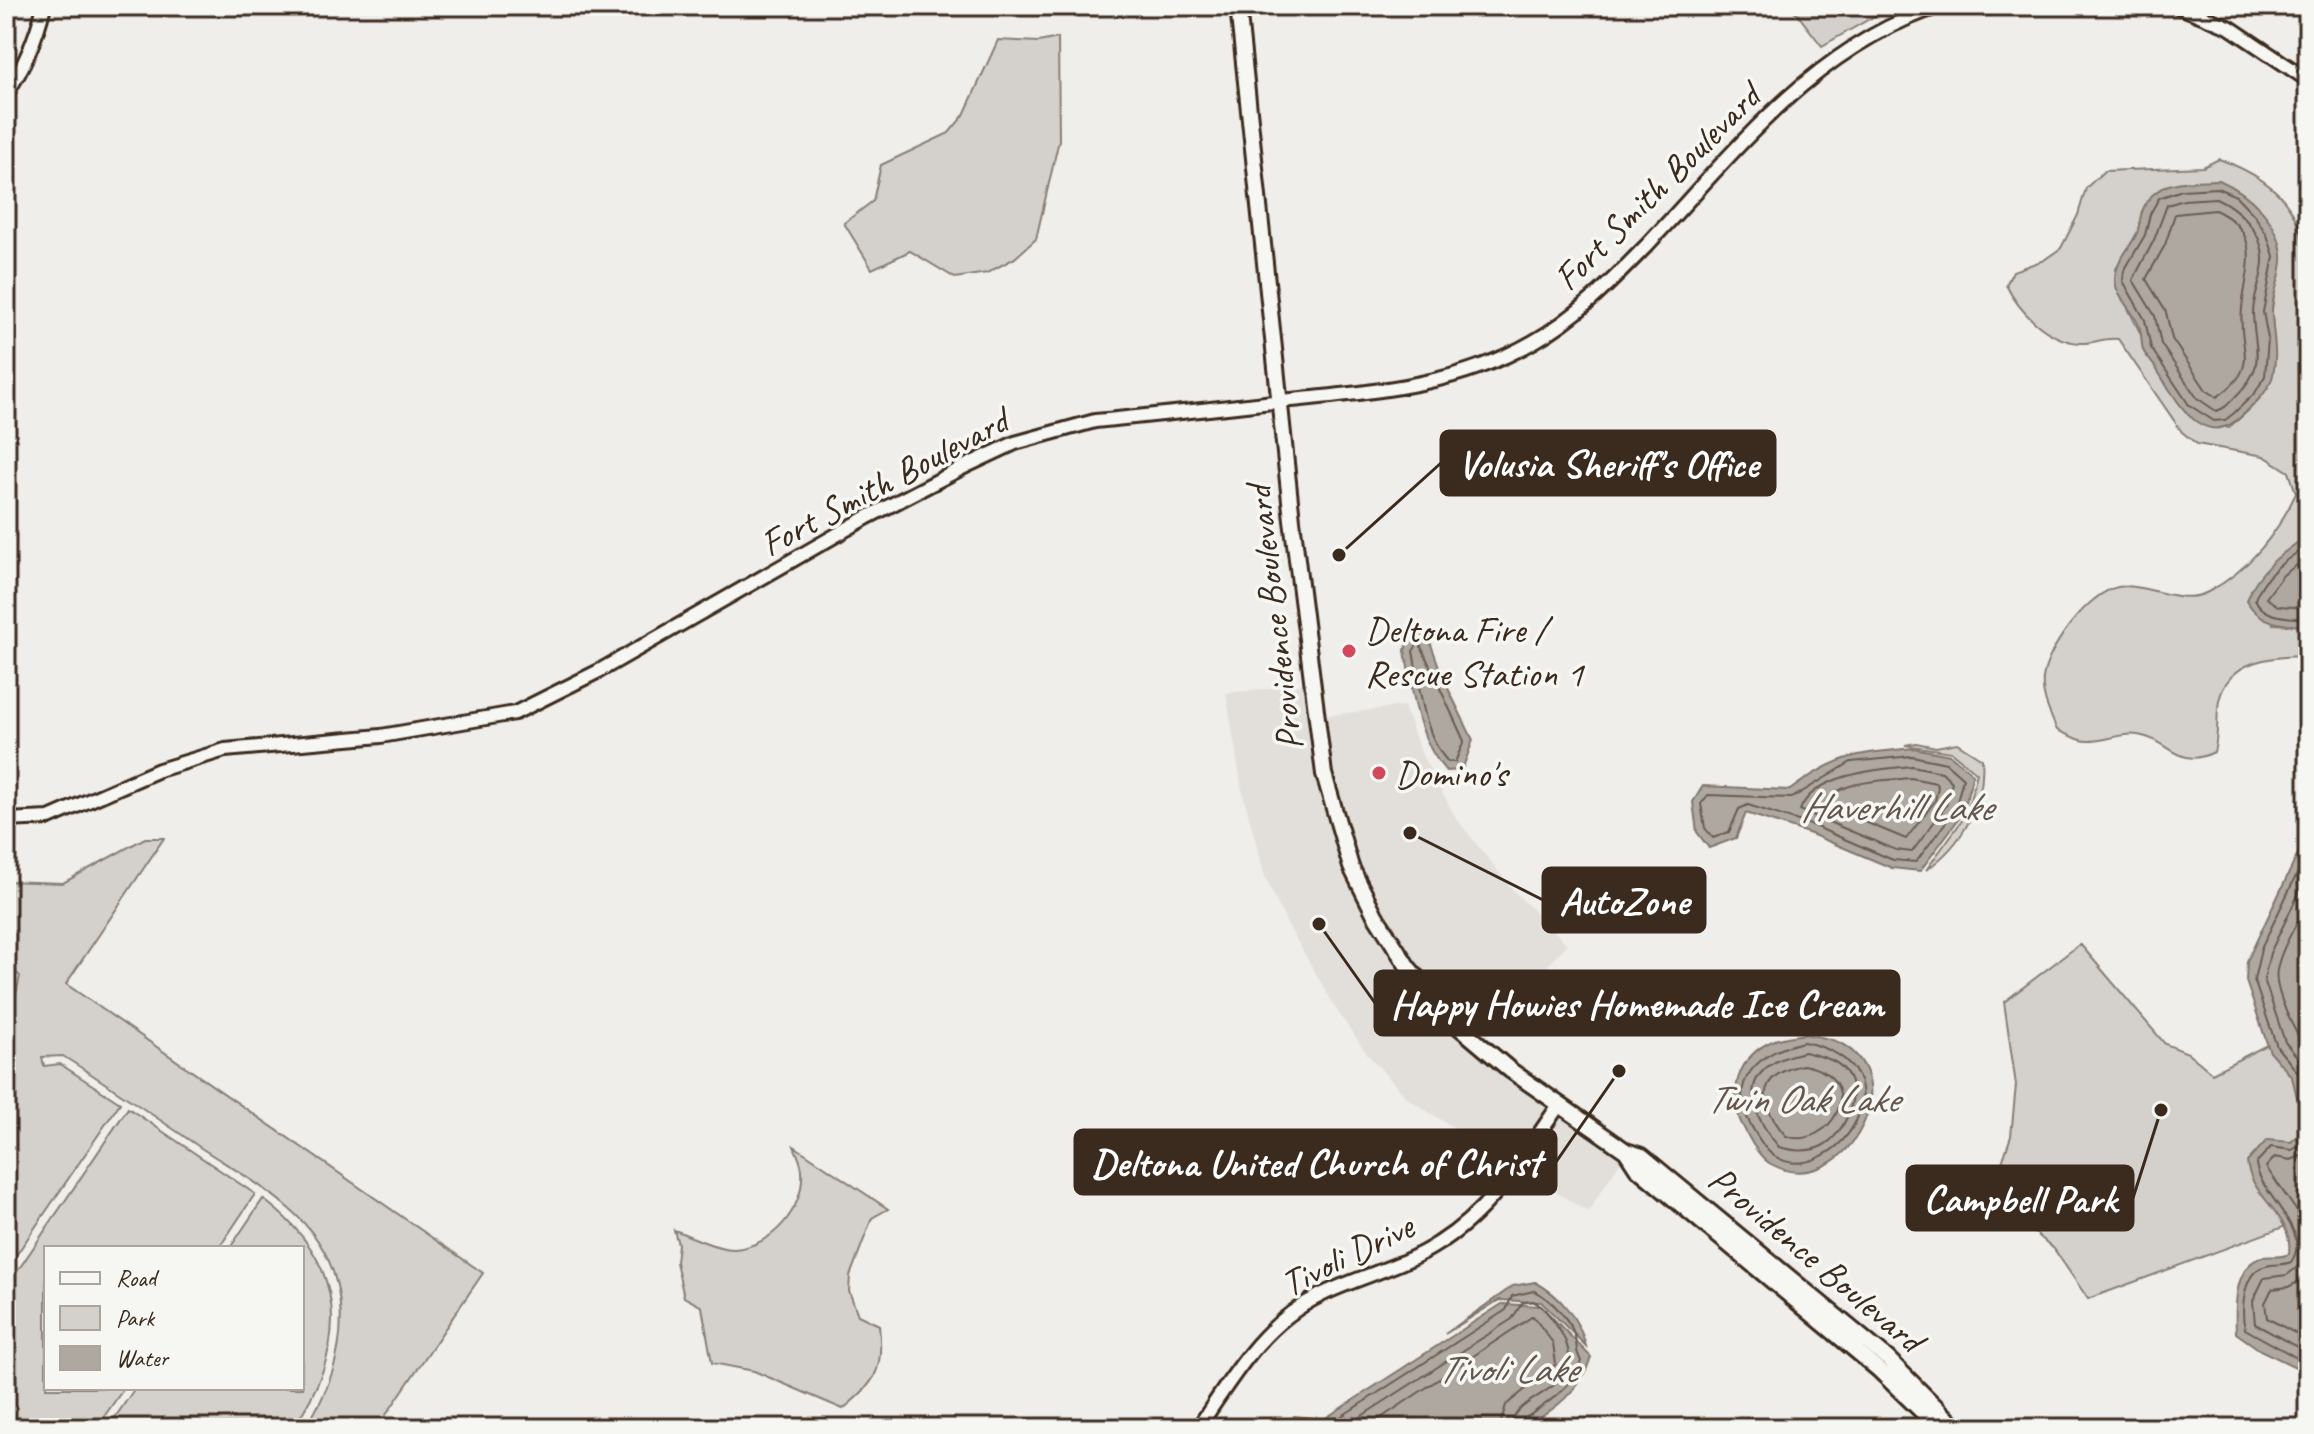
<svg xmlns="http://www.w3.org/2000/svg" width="2314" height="1434" viewBox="0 0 2314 1434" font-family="Caveat,sans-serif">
<rect width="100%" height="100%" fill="#efeeea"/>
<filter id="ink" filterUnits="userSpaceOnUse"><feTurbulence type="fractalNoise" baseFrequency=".0125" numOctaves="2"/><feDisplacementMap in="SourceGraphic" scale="16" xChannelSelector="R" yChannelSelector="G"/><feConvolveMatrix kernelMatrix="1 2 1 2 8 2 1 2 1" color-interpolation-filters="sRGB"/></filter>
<g filter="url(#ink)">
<!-- built -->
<path fill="#e2dfdb" d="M1308,684L1335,826L1404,970L1552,1106L1511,1164L1407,1098L1369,1056L1341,1017L1287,924L1265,877L1242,790L1226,693Z
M1404,706L1422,755L1456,818L1513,890L1567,944L1481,1042L1437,997L1379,913L1356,866L1329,773L1322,716Z
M1560,1111L1624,1156L1588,1212L1519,1169Z"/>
<!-- green -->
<path fill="#d4d1cc" stroke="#887e75" stroke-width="2" fill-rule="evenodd" d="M1791,6H1892L1822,46Z
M1058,38L1059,140L1036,239L1015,258L987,273L955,278L910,251L872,269L844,223L873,201L881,165L949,133L964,115L998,40L1039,42Z
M2219,159C2291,185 2308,222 2308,295C2308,315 2310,336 2307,357C2304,374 2290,393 2308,407V535L2297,543L2273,624L2308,626V656C2273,656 2228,659 2219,701C2216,718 2219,734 2214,752C2177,770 2171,740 2138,735C2122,732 2104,742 2087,741C2078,741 2066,734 2057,730C2050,714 2041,696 2043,678C2047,649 2087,593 2118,587C2146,582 2180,607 2208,592C2248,571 2278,533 2296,493L2289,472L2264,456L2197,444L2182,432L2118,339C2105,337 2092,344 2080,343C2047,341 2019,311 2006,285L2013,271L2044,260L2061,248L2078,215L2086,188L2104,171L2203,167ZM2219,180C2244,198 2285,223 2281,260C2280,278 2271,297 2272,315C2276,376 2279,387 2228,428L2166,385L2115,282L2116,269L2138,232L2142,211L2164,186Z
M1916,743L1936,747L1957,743L1982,759C1986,803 1962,845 1926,870L1966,815L1977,773L1951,752L1905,745Z
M145,838H164L66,984L483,1273L377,1428H305C353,1357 358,1266 287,1207C261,1184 230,1167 201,1148C156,1117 110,1086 63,1056L42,1057L44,1066L60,1064L120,1103L6,1270V1038L20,976L6,964V881L63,883Z
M2080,944L2165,1044L2188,1053L2212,1073L2304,1026L2308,1041V1218L2088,1299L2054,1249L1991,1195L2011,1136L2016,1085L2004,1002Z
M128,1108L255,1194L219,1248H46V1388H124L96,1428H6V1288Z
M794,1146L888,1209L872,1218L850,1276L849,1291L858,1315L879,1325C883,1370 878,1380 843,1409L754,1371L712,1363L702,1307L684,1297L676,1262L678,1244L674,1230C691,1236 716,1249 734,1249C772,1247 805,1208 802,1171C802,1163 797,1154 794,1146Z
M263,1199C348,1263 350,1344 293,1428H108L135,1388H302V1248H230Z"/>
<!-- water -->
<path fill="#afa8a1" stroke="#81766d" stroke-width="2" d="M2219,180C2249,193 2279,221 2282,255C2284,275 2270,295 2272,315C2273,335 2278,354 2273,375C2269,392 2256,401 2245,413C2204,455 2178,402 2157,370C2153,363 2146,357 2143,350C2141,343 2142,334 2139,326C2133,309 2115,298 2115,278C2116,262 2129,249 2136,235C2140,228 2139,220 2142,212C2154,178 2189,181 2219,180Z
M2308,535V626C2281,625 2260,624 2246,600C2259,569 2281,554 2308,535Z
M1420,633L1428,636L1443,678L1473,740L1462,770L1446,771C1417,739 1413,692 1405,651L1407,640Z
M1913,748L1950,755L1973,774L1963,813L1920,871L1892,868L1811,834L1746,813L1736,838L1709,848L1697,832L1693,802L1703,786L1790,790C1838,754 1856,754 1913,748Z
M2308,833V1373L2260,1350L2236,1333C2235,1309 2233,1265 2263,1257C2273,1255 2279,1259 2289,1254C2294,1214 2251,1199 2247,1162L2267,1140L2291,1142L2305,1130L2292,1077L2270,1052L2246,981L2247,961Z
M1805,1034C1816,1036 1830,1038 1840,1043C1913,1082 1840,1203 1771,1164C1760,1158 1750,1140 1745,1130C1725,1097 1737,1055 1775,1040C1784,1037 1795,1036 1805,1034Z
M1535,1282C1560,1295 1579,1319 1586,1346L1541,1302L1499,1300L1445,1334L1513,1286Z
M1502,1304L1541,1306L1591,1357C1581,1391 1553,1411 1523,1428H1293L1290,1423L1294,1416L1324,1419Z"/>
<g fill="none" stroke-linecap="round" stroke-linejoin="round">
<!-- shore -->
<path stroke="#695c52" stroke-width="2" d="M2217,188L2236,196L2255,216L2267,235L2274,256L2263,312L2268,339L2265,376L2255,393L2233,414L2225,420L2214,421L2189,405L2151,348L2145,320L2123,281L2124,271L2145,235L2150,214L2159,198L2182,190Z
M2216,198C2238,208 2263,232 2263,258C2264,277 2253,295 2253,313C2254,352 2268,365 2235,397C2229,403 2225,409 2216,411L2197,398L2161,344L2155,316L2133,280L2154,240L2167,205L2184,200Z
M2215,210C2265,233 2246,269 2242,308C2237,351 2263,365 2217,397L2206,390L2172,339L2166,312L2146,279L2165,245L2175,214Z
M2308,545C2286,560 2265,573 2255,599C2264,619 2288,617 2308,619
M2308,557L2283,575L2266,598L2278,606L2308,608
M1419,642L1464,741L1455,762H1448C1423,735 1420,687 1413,651Z
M1912,756L1946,763L1963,778L1955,810L1916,862L1893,860L1814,826L1748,805L1739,809L1729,832L1713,838L1705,828L1701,804L1708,795L1792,798L1851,762Z
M1912,766L1942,772L1952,782L1946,806L1912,852L1896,850L1800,810C1814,774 1879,769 1912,766Z
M1911,778L1936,783L1938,787L1935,801L1906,839L1824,805C1838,779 1885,781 1911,778Z
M2308,851L2261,949L2254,980L2277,1047L2299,1074L2308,1112
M2308,874L2270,953L2264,979L2285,1042L2308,1070
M2308,902C2298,923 2281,947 2277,970C2273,989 2295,1035 2308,1049
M1804,1042C1924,1068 1831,1192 1774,1156C1765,1150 1757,1136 1752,1127C1724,1080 1761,1051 1804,1042Z
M1804,1052C1820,1056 1839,1059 1848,1075C1861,1097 1844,1135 1822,1146C1808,1153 1793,1151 1779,1147C1742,1103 1740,1066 1804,1052Z
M1803,1065C1874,1078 1829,1152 1786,1136C1758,1103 1755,1075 1803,1065Z
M2308,1141L2292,1150L2271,1147L2256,1163C2258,1194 2314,1230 2291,1262C2282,1266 2275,1263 2266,1266C2242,1271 2241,1312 2245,1329L2308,1364
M2308,1153L2291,1160L2275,1157L2266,1167L2305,1223V1261L2287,1275L2264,1278L2253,1301L2255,1324L2308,1353
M2308,1277L2288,1287L2272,1289L2265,1303L2267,1318L2308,1340
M1299,1428L1328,1425L1506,1310L1512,1296L1534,1291C1551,1299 1574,1322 1576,1342C1577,1351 1577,1353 1581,1361C1574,1387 1546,1404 1524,1419L1521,1428
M1343,1428L1512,1319L1522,1303L1533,1301C1546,1308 1554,1321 1562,1334C1593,1393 1513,1390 1511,1428
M1366,1428L1533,1316L1553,1343L1556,1364L1506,1405L1499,1428"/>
<defs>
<path id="minor" d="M2177,6L2229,27L2308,80
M6,94C25,66 36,39 44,6
M6,820L49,818L159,770L225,750L381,736L515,713L599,671L866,518L968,465L1015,443L1095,421C1157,415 1219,408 1282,401C1370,392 1455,387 1533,342C1578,317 1613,280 1648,244C1734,153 1816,44 1941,6
M1198,1428C1233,1376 1263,1323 1321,1295C1360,1276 1403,1267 1439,1243C1492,1210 1524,1155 1559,1105"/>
<path id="major" d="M1238,6L1292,520L1324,774L1351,867L1375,915L1408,967L1459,1027L1510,1070L1626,1151L1642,1156L1888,1359L1957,1428
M1626,1151L1637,1168L1879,1370L1939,1428"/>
</defs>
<!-- minor casing -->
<use href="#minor" stroke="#3b2a1e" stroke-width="18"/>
<!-- major casing -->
<use href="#major" stroke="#3b2a1e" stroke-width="20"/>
<!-- minor -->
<use href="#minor" stroke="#f6f6f2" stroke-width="12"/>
<!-- major -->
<use href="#major" stroke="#f6f6f2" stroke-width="14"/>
</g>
</g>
<!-- markers -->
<g fill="#d1495b" stroke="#f6f6f2" stroke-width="3">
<circle cx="1349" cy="651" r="8"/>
<circle cx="1379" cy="773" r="8"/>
</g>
<g text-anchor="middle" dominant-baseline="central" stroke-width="7" stroke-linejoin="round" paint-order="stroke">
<!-- street labels -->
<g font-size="38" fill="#3b2a1e" stroke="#f6f6f2">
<text transform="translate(1657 187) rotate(-45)">Fort Smith Boulevard</text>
<text transform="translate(884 482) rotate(-28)">Fort Smith Boulevard</text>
<text transform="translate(1274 618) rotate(-97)">Providence Boulevard</text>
<text transform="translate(1347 1255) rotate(-26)">Tivoli Drive</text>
<text transform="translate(1816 1259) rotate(40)">Providence Boulevard</text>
</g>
<!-- poi labels -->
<g font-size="38" fill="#3b2a1e" stroke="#f6f6f2" text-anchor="start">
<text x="1365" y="629">Deltona Fire /<tspan x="1365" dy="44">Rescue Station 1</tspan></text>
<text x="1395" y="773">Domino's</text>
</g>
<!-- water labels -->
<g font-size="40" font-style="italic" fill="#64564c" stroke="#f6f6f2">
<text x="1896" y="807">Haverhill Lake</text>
<text x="1802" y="1099">Twin Oak Lake</text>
<text x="1507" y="1369">Tivoli Lake</text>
</g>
</g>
<!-- callouts -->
<path fill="none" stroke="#3b2a1e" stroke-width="3" d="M1339 555L1441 463M1410 833L1543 900M1319 924L1375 1003M1619 1071L1556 1162M2161 1110L2133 1198"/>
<g fill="#3b2a1e" stroke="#f6f6f2" stroke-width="3">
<circle cx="1339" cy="555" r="8"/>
<circle cx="1410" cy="833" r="8"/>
<circle cx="1319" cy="924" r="8"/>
<circle cx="1619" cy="1071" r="8"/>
<circle cx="2161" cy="1110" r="8"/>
</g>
<g fill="#3b2a1e" stroke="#3b2a1e" stroke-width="3">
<rect x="1441" y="431" width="334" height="64" rx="8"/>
<rect x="1543" y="868" width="162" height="64" rx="8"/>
<rect x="1375" y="971" width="524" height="64" rx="8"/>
<rect x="1075" y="1130" width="481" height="64" rx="8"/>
<rect x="1907" y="1166" width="226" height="64" rx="8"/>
</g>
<g font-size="40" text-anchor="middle" font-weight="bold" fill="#fff">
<text x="1608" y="477">Volusia Sheriff's Office</text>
<text x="1624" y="914">AutoZone</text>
<text x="1637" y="1017">Happy Howies Homemade Ice Cream</text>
<text x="1316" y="1176">Deltona United Church of Christ</text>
<text x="2020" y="1212">Campbell Park</text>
</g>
<!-- margin -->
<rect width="2314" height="1434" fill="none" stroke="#f6f6f2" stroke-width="32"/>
<rect x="16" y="16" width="2282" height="1402" fill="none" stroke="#3b2a1e" stroke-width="3" filter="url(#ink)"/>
<!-- legend -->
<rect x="44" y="1246" width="260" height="144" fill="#f6f6f2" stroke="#aba49d" stroke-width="2"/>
<rect x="60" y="1272" width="40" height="12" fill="#f6f6f2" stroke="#aba49d" stroke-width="2"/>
<text x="116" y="1286" font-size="24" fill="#3b2a1e">Road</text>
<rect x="60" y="1306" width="40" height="24" fill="#d4d1cc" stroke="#aba49d" stroke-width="2"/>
<text x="116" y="1326" font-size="24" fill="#3b2a1e">Park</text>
<rect x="60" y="1346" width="40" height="24" fill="#afa8a1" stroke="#aba49d" stroke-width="2"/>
<text x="116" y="1366" font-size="24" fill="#3b2a1e">Water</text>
</svg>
